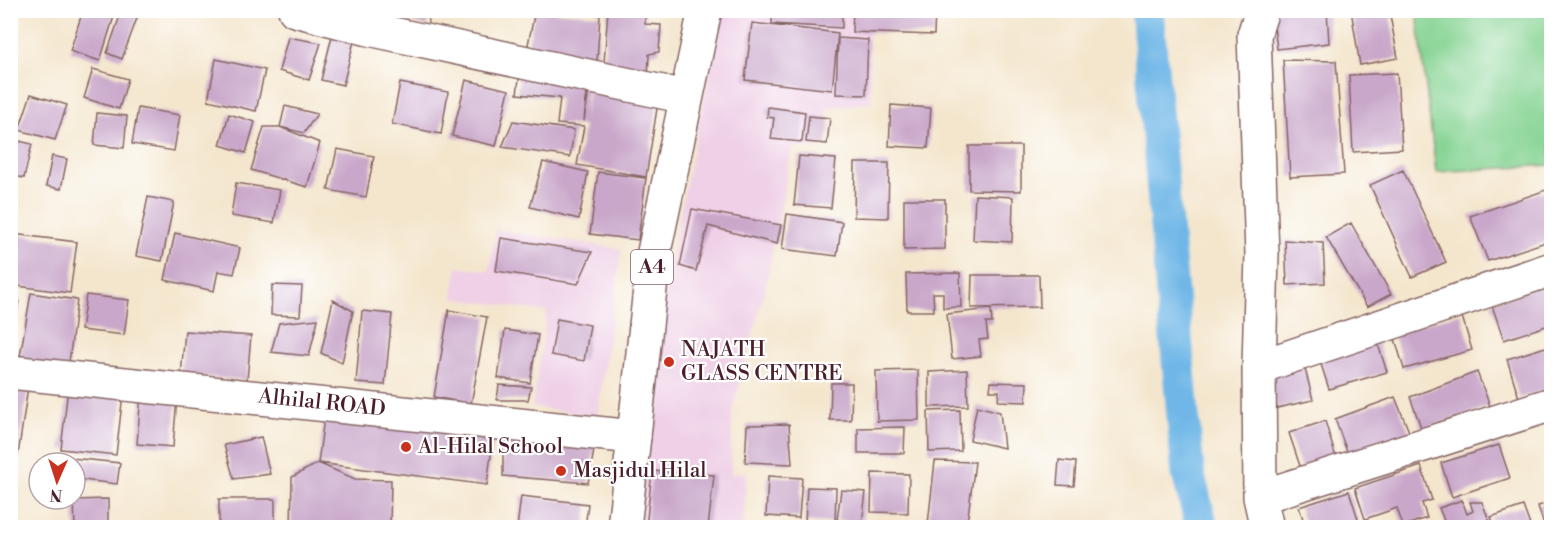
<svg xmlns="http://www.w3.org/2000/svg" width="1562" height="538" viewBox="0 0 1562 538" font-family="'Libre Bodoni',serif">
<rect width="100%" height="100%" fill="#fff"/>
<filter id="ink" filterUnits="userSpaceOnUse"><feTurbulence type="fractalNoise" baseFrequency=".0167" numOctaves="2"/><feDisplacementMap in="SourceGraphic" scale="12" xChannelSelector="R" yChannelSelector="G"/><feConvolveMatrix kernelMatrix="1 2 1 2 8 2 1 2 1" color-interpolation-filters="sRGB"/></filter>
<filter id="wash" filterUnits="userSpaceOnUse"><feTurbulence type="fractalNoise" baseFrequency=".008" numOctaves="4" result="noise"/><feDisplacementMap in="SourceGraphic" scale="24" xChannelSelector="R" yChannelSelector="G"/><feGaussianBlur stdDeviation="1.35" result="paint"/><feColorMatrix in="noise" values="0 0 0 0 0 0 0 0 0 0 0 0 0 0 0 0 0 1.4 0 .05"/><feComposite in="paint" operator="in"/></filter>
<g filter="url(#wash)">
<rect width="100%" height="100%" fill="#f4e6cd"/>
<!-- built -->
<path fill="#efd0e6" d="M722,11H868L871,103L828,107L821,147L792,148L765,290L732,411L731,474L747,472L743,527L633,528L657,338L676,233Z
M496,230L622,249L597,417L532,407L547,312L453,298L457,267L489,271Z"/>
<!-- green -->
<path fill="#84d392" stroke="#67795e" stroke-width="1.5" d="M1417,11H1551V165L1436,172Z"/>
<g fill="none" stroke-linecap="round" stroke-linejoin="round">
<!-- canal -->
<path stroke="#70b7e7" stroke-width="33" d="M1147,10L1188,473L1202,528"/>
</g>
<g id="blocks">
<!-- building -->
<path fill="#c9a7ca" d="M83,10H116L100,61L70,51Z
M122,10H140L122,59L107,53Z
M396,10H430L427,26L394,19Z
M608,10H645V24L661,25L659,52L649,54L648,80L603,76Z
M772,10H842V28L772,24Z
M853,10H935L934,35L852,32Z
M1272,10H1327L1329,43L1277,49Z
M1351,10H1389L1398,58L1360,65Z
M535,11L600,15L597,62L526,54Z
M752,23L838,33L832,90L745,80Z
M332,36L354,41L343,85L321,80Z
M288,37L321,43L309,80L279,71Z
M838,38L868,40L866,95L836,94Z
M216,59L265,70L256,111L208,100Z
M1283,60L1336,61L1344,174L1290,177Z
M93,69L128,79L119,109L84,98Z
M520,72L588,79L584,121L590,85L659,96L646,177L577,165L584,126L557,124L560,98L517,94Z
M1397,73L1402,149L1353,152L1349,75Z
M466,80L509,90L496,146L452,136Z
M400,83L448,92L441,134L392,124Z
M31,94L67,105L55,140L19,130Z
M891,105L931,108L928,148L889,146Z
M285,106L317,114L304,133L280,127Z
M768,107L805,112L802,142L771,139L774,118L767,117Z
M138,108L180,115L174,151L132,144Z
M97,113L127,116L124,148L94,145Z
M229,114L255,122L246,153L220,145Z
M809,116L830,118L827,144L806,142Z
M513,121L574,130L570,157L502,147Z
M264,127H280L320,143L307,187L251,170Z
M10,139L32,144L24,178L10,175Z
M969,146H1021V191L969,190Z
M337,149L374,156L366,197L328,190Z
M52,156L67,159L61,189L46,186Z
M799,156L836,159L831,208L794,205Z
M543,162L588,172L579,219L530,207Z
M855,163H889L888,218L854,217Z
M1403,170L1446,262L1412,277L1370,185Z
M598,172L646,178L638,240L590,234Z
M236,183L280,190L274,223L231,216Z
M1552,188V240L1488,261L1470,216Z
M975,195L1013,197L1012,242L973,240Z
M148,197L174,202L162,261L136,256Z
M904,199H945V249L904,250Z
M692,209L781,225L777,244L708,226L696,271L680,266Z
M787,214L842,222L837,256L782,249Z
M1351,223L1391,294L1367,307L1326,237Z
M175,233L240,248L234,274L218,271L214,291L165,280Z
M12,234L77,242L70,293L10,285Z
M501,238L592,252L578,284L496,271Z
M1285,240L1323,243L1325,283L1287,285Z
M960,273L961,307L943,308V293H933L934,311H907L906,274Z
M972,275H1039L1040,307L971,308Z
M1548,283L1552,292V324L1504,340L1491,303Z
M272,285L302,286L300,316L271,315Z
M31,293L77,300L68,370L19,362Z
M86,295L129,300L124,335L81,330Z
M10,298L19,300L12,337H10Z
M333,300L353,311L342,363L321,353Z
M991,309L992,323H986L988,339L979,340L981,356L952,359L947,314Z
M449,310L487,317L471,404L434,397Z
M362,311L392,314L385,385L356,383Z
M1461,313L1472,350L1404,369L1393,332Z
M318,319L309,356L271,352L279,323Z
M557,319L590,325L584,361L551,355Z
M505,330L538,335L530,383L498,378Z
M185,331L251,336L247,380L181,375Z
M1376,338L1387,372L1329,389L1318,355Z
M1552,345V388L1519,398L1507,359Z
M1304,365L1313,400L1277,408L1268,374Z
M918,370L919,420L877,421L876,371Z
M967,370L968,406L929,407V372Z
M1477,372L1490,406L1422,430L1410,397Z
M991,382L1027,383L1026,402L998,401L999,391H990Z
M831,383H852L851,420H830Z
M10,384L28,387L18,455L10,454Z
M499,385L531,387L528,400H497Z
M68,388L123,394L116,455L61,449Z
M141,394L177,397L173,447L137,444Z
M1395,397L1410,434L1349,457L1335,419Z
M977,406L1000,412L1004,448L970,440Z
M325,410L494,432L487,485L318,463L355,479L391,480L390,528H291L292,477L318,463Z
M960,410L961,451L929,452L928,411Z
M1325,421L1337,461L1302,472L1289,433Z
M789,424L792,464L745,462L747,425Z
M905,427L904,453H858V428Z
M261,437L270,474L234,479L224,445Z
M503,437L595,445L588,483L503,476Z
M1499,445L1510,478L1452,497L1441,463Z
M71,458L120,463L117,484L75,479V463H70Z
M1059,460L1076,462L1074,486L1057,485Z
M935,461L975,462L967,523L928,524Z
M1421,466L1432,500L1422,503L1427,518L1403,526L1397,508L1365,519L1355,488Z
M652,471L714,475L708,528H646Z
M872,473L909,474L908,513L871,512Z
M768,476L802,478L799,518L766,516Z
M807,487L836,488L835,523L805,522Z
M841,490L866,492L862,523L837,520Z
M1349,491L1361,528H1306L1299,507Z
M521,496L588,504L585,528H517Z
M108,499V528H75L74,500Z
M219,499H275V528H219Z
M1462,500L1467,514L1473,511L1470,502H1482L1492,528H1447L1439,508Z
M1552,502V528H1545L1538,506Z
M1523,506L1531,528H1494L1491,517Z"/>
</g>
</g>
<g filter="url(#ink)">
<use href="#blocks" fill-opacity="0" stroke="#866564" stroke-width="1.5"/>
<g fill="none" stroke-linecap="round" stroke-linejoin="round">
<defs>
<path id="minor" d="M295,10L369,29L686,97
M1262,10L1254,35L1262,254L1259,367L1260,497L1267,528
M1259,367L1552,269
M10,372L634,437
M1260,497L1552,404"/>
<path id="trunk" d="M624,528L654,252L705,10"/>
</defs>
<!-- minor casing -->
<use href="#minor" stroke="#866564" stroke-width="36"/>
<!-- trunk casing -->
<use href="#trunk" stroke="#866564" stroke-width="36"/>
<!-- minor -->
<use href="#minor" stroke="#fff" stroke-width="33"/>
<!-- trunk -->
<use href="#trunk" stroke="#fff" stroke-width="33"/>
</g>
</g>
<!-- markers -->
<g fill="#c8321e" stroke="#fff" stroke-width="2">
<circle cx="669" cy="362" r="6"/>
<circle cx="406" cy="447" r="6"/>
<circle cx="561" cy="471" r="6"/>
</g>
<g text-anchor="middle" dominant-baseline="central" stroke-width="4.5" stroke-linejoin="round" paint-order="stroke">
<!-- shield labels -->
<rect fill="#fff" stroke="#80626b" stroke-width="1.5" x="631" y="250" width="42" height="34" rx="4.5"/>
<g font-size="20" font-weight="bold" fill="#4a1f2b">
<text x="652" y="267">A4</text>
</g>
<!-- poi labels -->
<g font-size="21" fill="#4a1f2b" stroke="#fff" text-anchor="start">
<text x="681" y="350">NAJATH<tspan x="681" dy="24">GLASS CENTRE</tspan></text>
<text x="418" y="447">Al-Hilal School</text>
<text x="573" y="471">Masjidul Hilal</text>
</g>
<!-- street labels -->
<g font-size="21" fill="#4a1f2b" stroke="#fff">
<text transform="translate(322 403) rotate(6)">Alhilal ROAD</text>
</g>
</g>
<!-- margin -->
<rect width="1562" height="538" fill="none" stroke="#fff" stroke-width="36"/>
<!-- north arrow -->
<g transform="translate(57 481) rotate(183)"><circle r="28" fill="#ffffff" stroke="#b7a5aa" stroke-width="1.5"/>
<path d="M0-4.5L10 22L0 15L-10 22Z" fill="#c8321e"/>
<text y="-9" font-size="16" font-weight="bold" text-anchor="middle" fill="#4a1f2b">N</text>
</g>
</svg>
